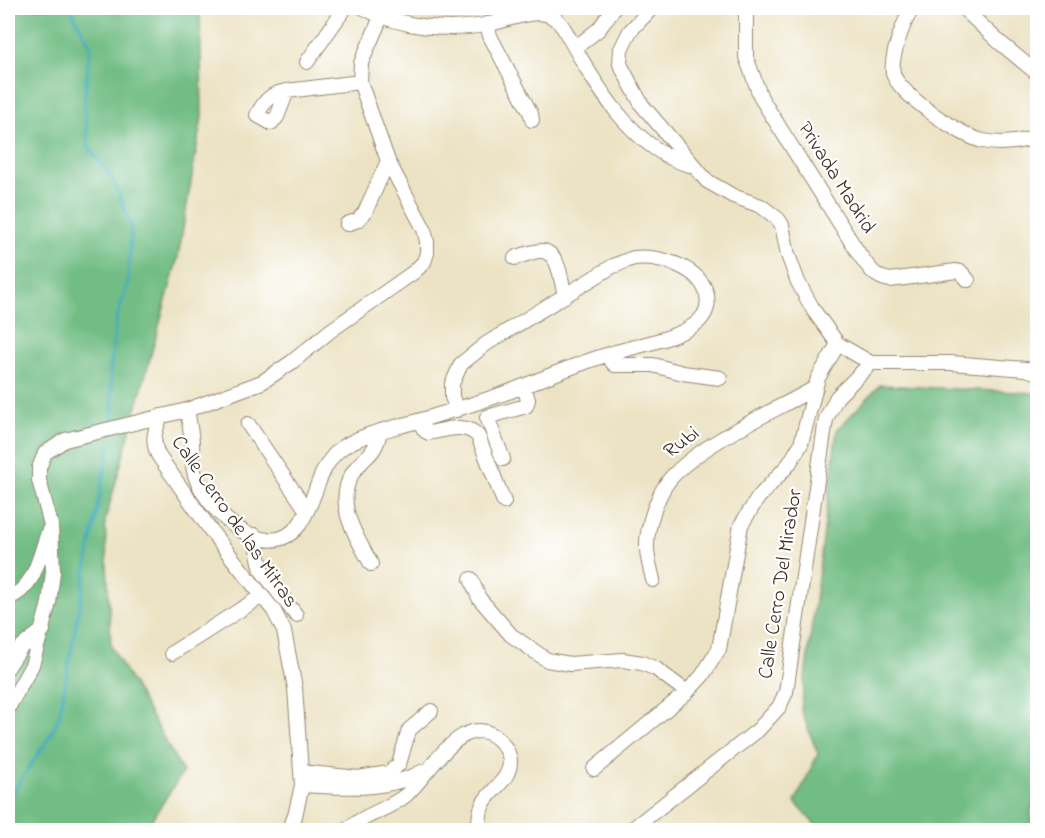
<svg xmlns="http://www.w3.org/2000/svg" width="1045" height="838" viewBox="0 0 1045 838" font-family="'Indie Flower',sans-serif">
<rect width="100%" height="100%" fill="#fff"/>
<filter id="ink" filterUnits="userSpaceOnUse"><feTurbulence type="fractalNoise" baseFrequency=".0167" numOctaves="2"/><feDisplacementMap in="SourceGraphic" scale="12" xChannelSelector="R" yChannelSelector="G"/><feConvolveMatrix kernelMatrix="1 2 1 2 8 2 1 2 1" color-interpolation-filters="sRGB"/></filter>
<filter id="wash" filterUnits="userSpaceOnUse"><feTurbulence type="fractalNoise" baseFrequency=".008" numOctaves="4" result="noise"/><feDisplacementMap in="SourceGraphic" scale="24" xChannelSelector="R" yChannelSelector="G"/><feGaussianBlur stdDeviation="1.35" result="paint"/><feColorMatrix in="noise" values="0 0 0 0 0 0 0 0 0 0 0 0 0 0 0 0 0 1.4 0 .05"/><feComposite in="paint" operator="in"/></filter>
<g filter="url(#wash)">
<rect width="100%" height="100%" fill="#ece3c4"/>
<!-- forest -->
<path fill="#72bd85" stroke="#567452" stroke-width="1.5" d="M8,8H200L202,117L178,257L105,521L111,646L183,772L145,830H8Z
M880,385L1034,393L1037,396L1038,797L1031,810L1033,830H820L795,802L818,754L801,710L837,430Z"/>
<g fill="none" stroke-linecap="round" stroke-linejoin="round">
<!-- stream -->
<path stroke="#40acbe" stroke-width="3" d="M70,8L90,45L84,102L88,146L114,181L131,226L128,282L116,321L110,373L113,404V421
M8,796L15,789L50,736L59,717L109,445"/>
</g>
</g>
<g filter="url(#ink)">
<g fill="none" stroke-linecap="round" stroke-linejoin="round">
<defs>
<path id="minor" d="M364,8C401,28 448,32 490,24C506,20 524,13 540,13C551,14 557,19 563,27C592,79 631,151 693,166
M652,8L630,31L621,49L620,64L630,83L642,105L707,181L733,196L761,206L778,219L782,225L788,255L798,282L814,311L838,344L871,363H951L1026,369L1038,373
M746,8V57L761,98L859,254C868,266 874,278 890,280L956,271L961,272L968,280
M913,8C904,19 890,58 893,73C898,94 962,137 983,141C1002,145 1019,143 1038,136
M963,8L998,41L1038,74
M487,24L490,36L531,114L532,120
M575,48L599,29L614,8
M307,62L345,8
M287,91L277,117L271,123L257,115C265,100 270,94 287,91L360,82
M347,224L358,220L365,212L388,161
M515,258C523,255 535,250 543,251C560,254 561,282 565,296
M612,353V362L615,365H653L683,373L720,378
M187,410C189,421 191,431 192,442C193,454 191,466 196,478C208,512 267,566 299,525C317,501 317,465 343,447C363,434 389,429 411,423C445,413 478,403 511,391C545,378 578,363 613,353C638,345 678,339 698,322C708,313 710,301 705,289C695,266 658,255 634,258C627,260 619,264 613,266L486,344L461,364L452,384V397L457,410
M161,416C155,431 151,439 158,455L214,535L274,611L284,631L295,688L302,785L295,816L289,830
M419,421L425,431L429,433C445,430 466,422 478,436L504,502
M248,424L307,511
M503,459L487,417L526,406L528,400L524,386
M254,535L262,571L296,615
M371,564C357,537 334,505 352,474C363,455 374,459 380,432
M471,579L479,598L511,635L547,660L570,664L623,660L642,663L656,669L687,692
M653,580C651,570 647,559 647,548C646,528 657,495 670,479C700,444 772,412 813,389
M8,598C36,588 39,555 49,530
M172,653L262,596
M8,667L21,647L43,630
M8,708L32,665L49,603L53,572L51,525L39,480V468L45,453L65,440L187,410L262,382L292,362L330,331L414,272L424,262L427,253V242L424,229L388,161L360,82L361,63L381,17
M594,769L687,692L702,676L719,649L741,525L758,498L789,464L801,444L818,378L838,344
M301,772L358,778L389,773L399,764L409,730L431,711
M302,785C344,787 386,792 424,771
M347,830C364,814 388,810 406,795C429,775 462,710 497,738C503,743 510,753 510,762C510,780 491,789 483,804C479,812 479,821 479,830
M631,830L758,730L779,707L786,692L826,419L837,397L871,363"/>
</defs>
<!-- minor casing -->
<use href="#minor" stroke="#948671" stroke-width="16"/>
<!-- minor -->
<use href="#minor" stroke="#fff" stroke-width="14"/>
</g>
</g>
<g text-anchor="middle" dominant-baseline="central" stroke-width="4.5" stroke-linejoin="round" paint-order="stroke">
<!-- street labels -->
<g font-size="21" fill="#3b2a1e" stroke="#fff">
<text transform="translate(836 178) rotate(58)">Privada Madrid</text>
<text transform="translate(682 443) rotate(-37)">Rubi</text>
<text transform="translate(234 522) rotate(55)">Calle Cerro de las Mitras</text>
<text transform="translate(781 584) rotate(-81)">Calle Cerro Del Mirador</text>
</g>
</g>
<!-- margin -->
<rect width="1045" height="838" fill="none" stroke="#fff" stroke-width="30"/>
</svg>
